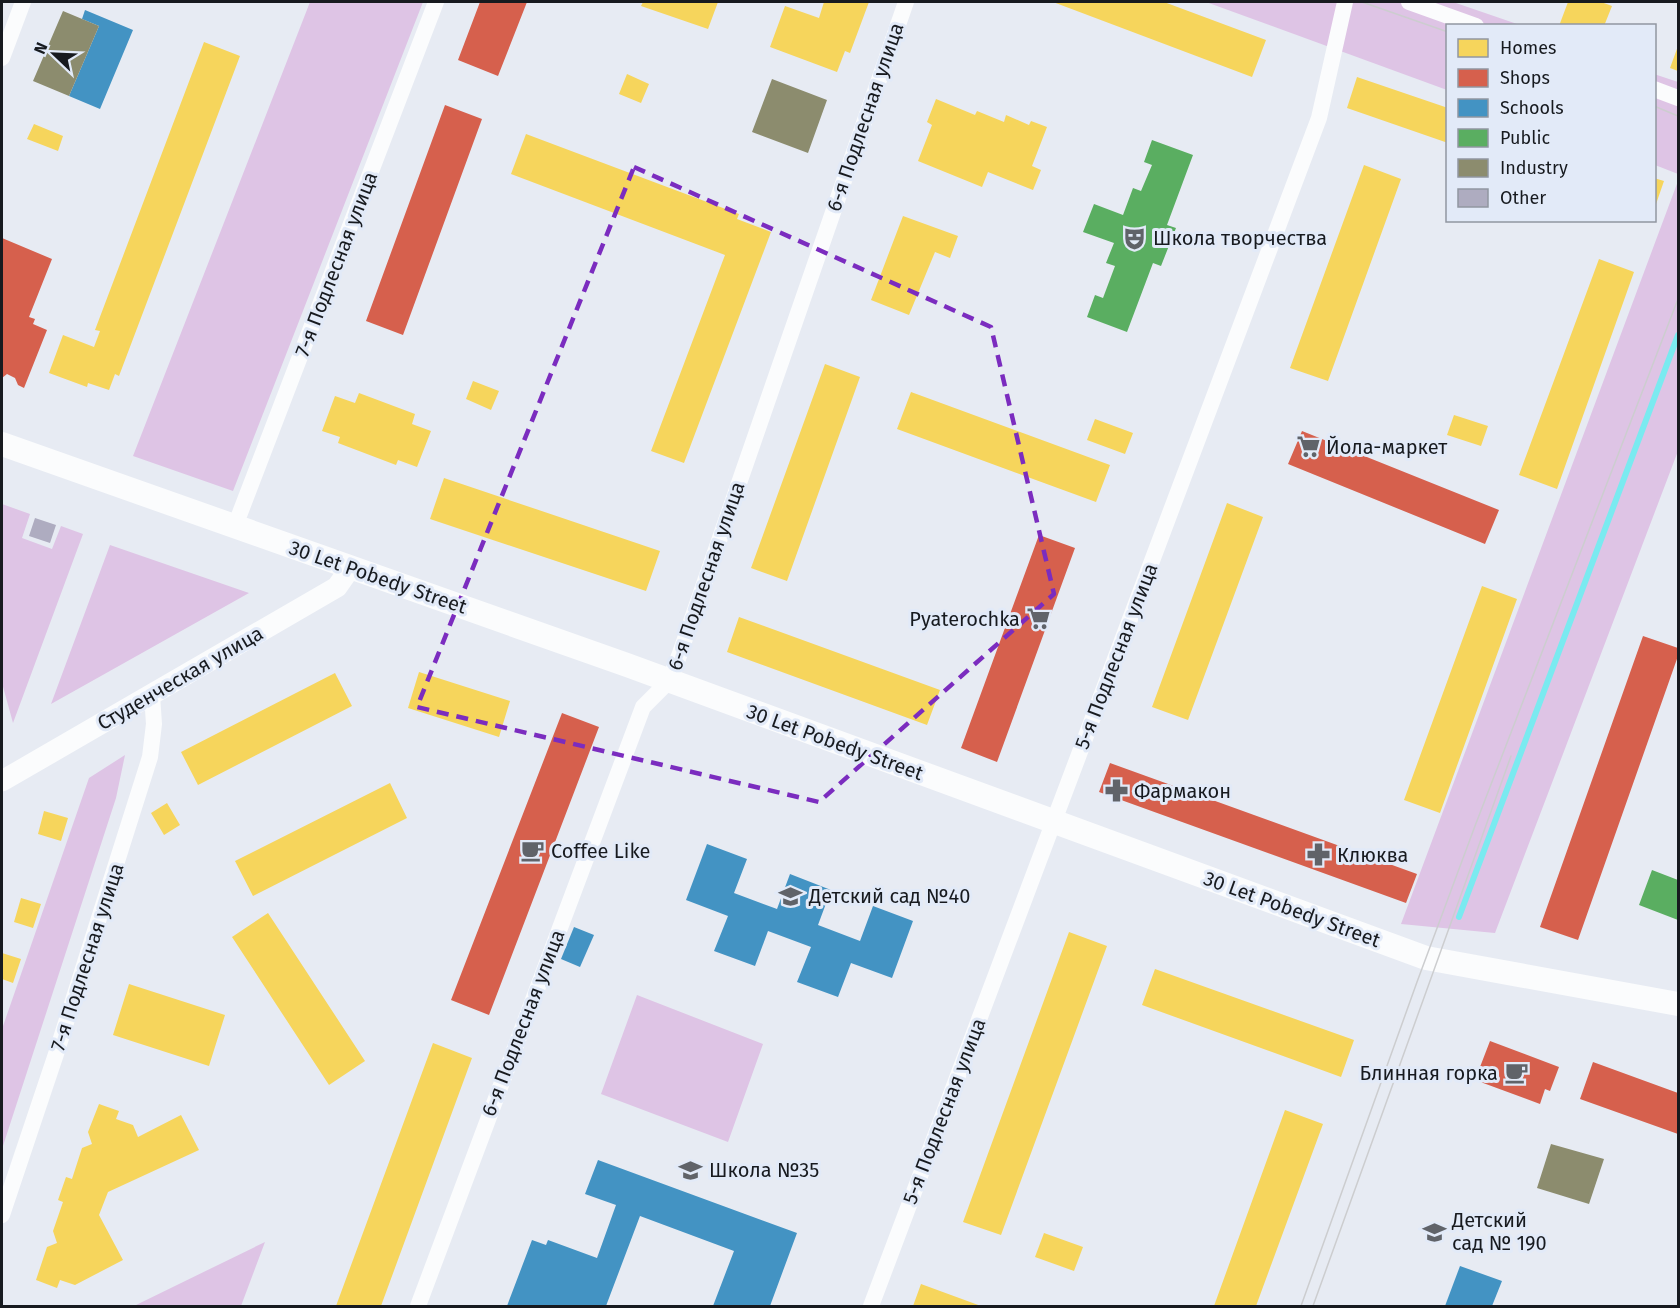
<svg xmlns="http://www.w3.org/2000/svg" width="1680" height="1308" viewBox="0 0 1680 1308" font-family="'Fira Sans',sans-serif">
<rect width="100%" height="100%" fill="#e7ebf3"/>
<!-- green -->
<path fill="#dec4e5" d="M310,2H423L233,491L133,456Z
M1206,2H1453L1520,25L1448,26L1447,90Z
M1654,74L1678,82V174L1655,165Z
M1678,181V451L1495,933L1401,924Z
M2,504L30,514L22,538L52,549L61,526L83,534L13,723L2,683Z
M110,545L249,593L51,704Z
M125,755L116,798L2,1149V1029L89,778Z
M637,995L763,1044L728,1142L601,1094Z
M265,1242L241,1306H134Z"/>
<!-- homes -->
<path fill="#f6d55c" d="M643,2H718L708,29L641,6Z
M824,2H869L850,53L845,51L837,72L770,47L785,6L819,18Z
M1053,2H1164L1266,40L1252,77Z
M1568,2H1601L1612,6L1604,26H1559Z
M204,42L240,56L119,376L115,374L109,390L88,383L87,387L49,373L63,335L94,347L100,331L95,330Z
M1678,46V71L1670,68Z
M627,74L649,84L641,103L619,94Z
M1357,77L1448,108V143L1347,108Z
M936,99L975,115L977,111L1004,122L1006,115L1029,125L1031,121L1047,127L1032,166L1041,170L1033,190L988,172L982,187L918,161L932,125L927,122Z
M34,124L63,136L58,151L27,139Z
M526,134L739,214L737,219L771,232L684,463L651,451L725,255L511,174Z
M1364,165L1401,179L1328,381L1290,368Z
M1654,178L1664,181L1655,207H1654Z
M903,216L958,236L950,258L935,252L909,315L871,300Z
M1599,259L1634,272L1557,489L1519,475Z
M825,364L860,377L787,581L751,568Z
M473,381L499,391L491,410L466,399Z
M911,392L1110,465L1096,502L897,429Z
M359,393L415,414L412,424L431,431L417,467L398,460L396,465L338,443L340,437L322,431L335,396L355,403Z
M1454,415L1488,426L1481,446L1447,435Z
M1095,419L1133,433L1125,454L1087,440Z
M444,478L660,551L646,591L430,519Z
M1227,503L1263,517L1188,720L1152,707Z
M1482,586L1517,599L1440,813L1404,800Z
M739,617L940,690L927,725L727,652Z
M419,672L510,701L499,737L408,708Z
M335,673L352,706L198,785L181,752Z
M390,783L407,818L253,896L235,861Z
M167,803L180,825L164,835L151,813Z
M44,811L68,818L61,841L38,834Z
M21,898L41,904L33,928L14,922Z
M268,913L365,1061L329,1085L232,937Z
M1069,932L1107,946L1001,1235L963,1222Z
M2,953L21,959L13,983L2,979Z
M1155,969L1354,1040L1341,1077L1142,1005Z
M129,984L225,1015L209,1066L113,1035Z
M433,1043L472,1058L381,1306H336Z
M99,1104L119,1111L116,1119L133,1125L138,1137L181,1115L199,1150L108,1192L99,1215L123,1260L75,1285L60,1280L57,1288L36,1280L47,1247L57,1243L53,1231L63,1202L58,1200L66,1177L72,1179L82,1148L92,1144L88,1132Z
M1285,1110L1323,1124L1256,1306H1214Z
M1044,1233L1083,1247L1074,1271L1035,1257Z
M921,1284L981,1306H913Z"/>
<!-- shops -->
<path fill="#d6604d" d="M480,2H527L498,76L458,60Z
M445,105L482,119L403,335L366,321Z
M2,238L52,259L29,317L35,319L33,324L47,330L24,388L18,385L15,378L7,374L2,378Z
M1302,431L1499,510L1485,544L1288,464Z
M1039,535L1075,548L997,762L961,748Z
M1643,636L1678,648V656L1578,940L1540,927Z
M562,713L599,727L489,1015L451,1000Z
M1110,763L1417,874L1406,903L1099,792Z
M1490,1041L1559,1067L1550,1091L1545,1089L1540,1104L1475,1080Z
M1593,1062L1678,1093V1134L1580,1099Z"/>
<!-- schools -->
<path fill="#4393c3" d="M85,10L133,30L100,109L69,96L99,26L82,19Z
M707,844L747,859L734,893L777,909L790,874L831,890L818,925L860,941L873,906L913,921L892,978L851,963L838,997L797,982L811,947L768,931L755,966L714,951L728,916L686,900Z
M574,927L594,935L580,967L561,959Z
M598,1160L797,1233L770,1306H713L734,1251L640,1216L606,1306H507L532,1240L546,1245L548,1240L597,1258L616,1205L585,1194Z
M1460,1266L1502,1281L1492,1306H1445Z"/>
<!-- public -->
<path fill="#5aae61" d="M1152,140L1193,155L1167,225L1176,228L1161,266L1153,263L1127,332L1087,317L1095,295L1103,298L1115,266L1106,263L1114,243L1083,232L1094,204L1123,215L1133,188L1141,191L1152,165L1144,162Z
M1652,870L1678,880V920L1639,905Z"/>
<!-- industry -->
<path fill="#8c8c6e" d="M63,11L99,26L69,96L33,81Z
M772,79L827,100L808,153L752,132Z
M1551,1144L1604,1159L1589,1204L1537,1188Z"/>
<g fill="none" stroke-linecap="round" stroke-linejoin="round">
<!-- stream -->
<path stroke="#7aeaf0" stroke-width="6" d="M1459,917L1678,335"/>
</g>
<!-- building -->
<path fill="#aeacc0" d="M35,518L56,525L50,543L29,536Z"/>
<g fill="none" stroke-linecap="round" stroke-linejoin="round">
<!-- minor -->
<path stroke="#fbfcfd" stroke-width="16" d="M1409,2L1476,26
M2,58L23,2
M1654,89L1678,98
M235,526L436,2
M2,1215L56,1054L150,757L154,724L152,695
M418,1306L643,707L669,681L679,656L906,2
M871,1306L1319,118L1345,2"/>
<!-- tertiary -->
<path stroke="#fbfcfd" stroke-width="21" d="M2,781L337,587L351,567"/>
<!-- secondary -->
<path stroke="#fbfcfd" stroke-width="24" d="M2,444L627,665L1426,958L1678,1004"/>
<!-- tram -->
<path stroke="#cccdcf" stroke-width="1.5" d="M1362,2L1448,32
M1654,106L1678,116
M1301,1306L1417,982L1475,826L1678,299
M1313,1306L1511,756"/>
</g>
<!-- marked area -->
<path fill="none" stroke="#7b2cbf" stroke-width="4.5" stroke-dasharray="12 8" stroke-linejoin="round" d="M634,167L991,327L1054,594L819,802L417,707Z"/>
<!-- icons -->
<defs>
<symbol id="theatre-bare" viewBox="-9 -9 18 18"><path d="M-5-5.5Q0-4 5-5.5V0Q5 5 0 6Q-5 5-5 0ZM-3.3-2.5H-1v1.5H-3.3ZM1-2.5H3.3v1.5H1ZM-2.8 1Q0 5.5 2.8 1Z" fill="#606369" stroke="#e2eaf8" stroke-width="2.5" paint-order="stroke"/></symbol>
<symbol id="supermarket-bare" viewBox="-9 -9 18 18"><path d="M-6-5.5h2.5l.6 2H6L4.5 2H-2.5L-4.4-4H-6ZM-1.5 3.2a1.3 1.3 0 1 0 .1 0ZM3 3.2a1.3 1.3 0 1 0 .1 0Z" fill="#606369" stroke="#e2eaf8" stroke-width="2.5" paint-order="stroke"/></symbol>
<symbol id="pharmacy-bare" viewBox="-9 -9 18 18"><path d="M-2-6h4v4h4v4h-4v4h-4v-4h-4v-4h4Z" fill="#606369" stroke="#e2eaf8" stroke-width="2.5" paint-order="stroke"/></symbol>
<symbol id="cafe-bare" viewBox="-9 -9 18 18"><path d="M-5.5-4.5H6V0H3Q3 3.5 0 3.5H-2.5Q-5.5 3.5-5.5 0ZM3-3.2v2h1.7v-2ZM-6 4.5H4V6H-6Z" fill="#606369" stroke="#e2eaf8" stroke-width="2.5" paint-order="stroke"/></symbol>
<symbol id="school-bare" viewBox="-9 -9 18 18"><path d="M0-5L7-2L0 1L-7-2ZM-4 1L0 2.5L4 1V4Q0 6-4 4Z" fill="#606369" stroke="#e2eaf8" stroke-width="2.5" paint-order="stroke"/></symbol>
</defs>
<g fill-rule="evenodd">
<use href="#theatre-bare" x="1118" y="222" width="33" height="33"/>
<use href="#supermarket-bare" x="1292" y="430" width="33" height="33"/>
<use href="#supermarket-bare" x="1022" y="602" width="33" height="33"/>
<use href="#pharmacy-bare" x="1100" y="774" width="33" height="33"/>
<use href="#cafe-bare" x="516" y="834" width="33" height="33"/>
<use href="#pharmacy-bare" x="1302" y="838" width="33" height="33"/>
<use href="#school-bare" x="774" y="880" width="33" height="33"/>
<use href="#cafe-bare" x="1500" y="1056" width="33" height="33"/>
<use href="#school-bare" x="674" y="1154" width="33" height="33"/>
<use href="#school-bare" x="1418" y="1216" width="33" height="33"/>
</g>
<g text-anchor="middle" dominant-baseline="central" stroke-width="6" stroke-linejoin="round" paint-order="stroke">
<!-- street labels -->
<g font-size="20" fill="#171a1f" stroke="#e2eaf8">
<text transform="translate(865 117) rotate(-71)">6-я Подлесная улица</text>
<text transform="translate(336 264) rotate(-69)">7-я Подлесная улица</text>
<text transform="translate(706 576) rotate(-71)">6-я Подлесная улица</text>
<text transform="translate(378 577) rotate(19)">30 Let Pobedy Street</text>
<text transform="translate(1116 656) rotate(-69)">5-я Подлесная улица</text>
<text transform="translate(180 678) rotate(-30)">Студенческая улица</text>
<text transform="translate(835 742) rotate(20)">30 Let Pobedy Street</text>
<text transform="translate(1292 909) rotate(20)">30 Let Pobedy Street</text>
<text transform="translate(87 957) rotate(-72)">7-я Подлесная улица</text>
<text transform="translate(523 1023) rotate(-69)">6-я Подлесная улица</text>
<text transform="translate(944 1111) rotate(-69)">5-я Подлесная улица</text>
</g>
<!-- poi labels -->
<g font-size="20" fill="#171a1f" stroke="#e2eaf8" text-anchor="start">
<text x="1153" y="238">Школа творчества</text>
<text x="1326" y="447">Йола-маркет</text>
<text x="1020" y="619" text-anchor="end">Pyaterochka</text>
<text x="1134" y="791">Фармакон</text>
<text x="551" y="851">Coffee Like</text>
<text x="1337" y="855">Клюква</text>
<text x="809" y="896">Детский сад №40</text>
<text x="1498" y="1073" text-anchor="end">Блинная горка</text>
<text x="709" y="1170">Школа №35</text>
<text x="1452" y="1220">Детский<tspan x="1452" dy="23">сад № 190</tspan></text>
</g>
</g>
<!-- border -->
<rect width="1680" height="1308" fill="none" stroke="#171a1f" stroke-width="6"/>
<!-- legend -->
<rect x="1446" y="24" width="210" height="198" fill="#e2eaf8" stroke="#9197a1" stroke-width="1.5"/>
<rect x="1458" y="39" width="30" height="18" fill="#f6d55c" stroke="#9197a1" stroke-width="1.5"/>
<text x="1500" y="54" font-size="18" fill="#171a1f">Homes</text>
<rect x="1458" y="69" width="30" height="18" fill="#d6604d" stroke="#9197a1" stroke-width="1.5"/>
<text x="1500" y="84" font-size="18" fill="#171a1f">Shops</text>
<rect x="1458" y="99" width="30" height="18" fill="#4393c3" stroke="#9197a1" stroke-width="1.5"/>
<text x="1500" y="114" font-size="18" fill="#171a1f">Schools</text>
<rect x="1458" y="129" width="30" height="18" fill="#5aae61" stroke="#9197a1" stroke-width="1.5"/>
<text x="1500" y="144" font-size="18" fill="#171a1f">Public</text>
<rect x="1458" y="159" width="30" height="18" fill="#8c8c6e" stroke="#9197a1" stroke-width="1.5"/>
<text x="1500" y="174" font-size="18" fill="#171a1f">Industry</text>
<rect x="1458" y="189" width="30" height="18" fill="#aeacc0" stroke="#9197a1" stroke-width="1.5"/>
<text x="1500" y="204" font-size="18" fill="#171a1f">Other</text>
<!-- north arrow -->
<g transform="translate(54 54) rotate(293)" stroke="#e2eaf8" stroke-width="4.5" paint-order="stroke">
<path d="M0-4.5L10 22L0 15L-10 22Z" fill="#171a1f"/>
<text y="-9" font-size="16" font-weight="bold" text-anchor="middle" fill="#171a1f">N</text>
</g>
</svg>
